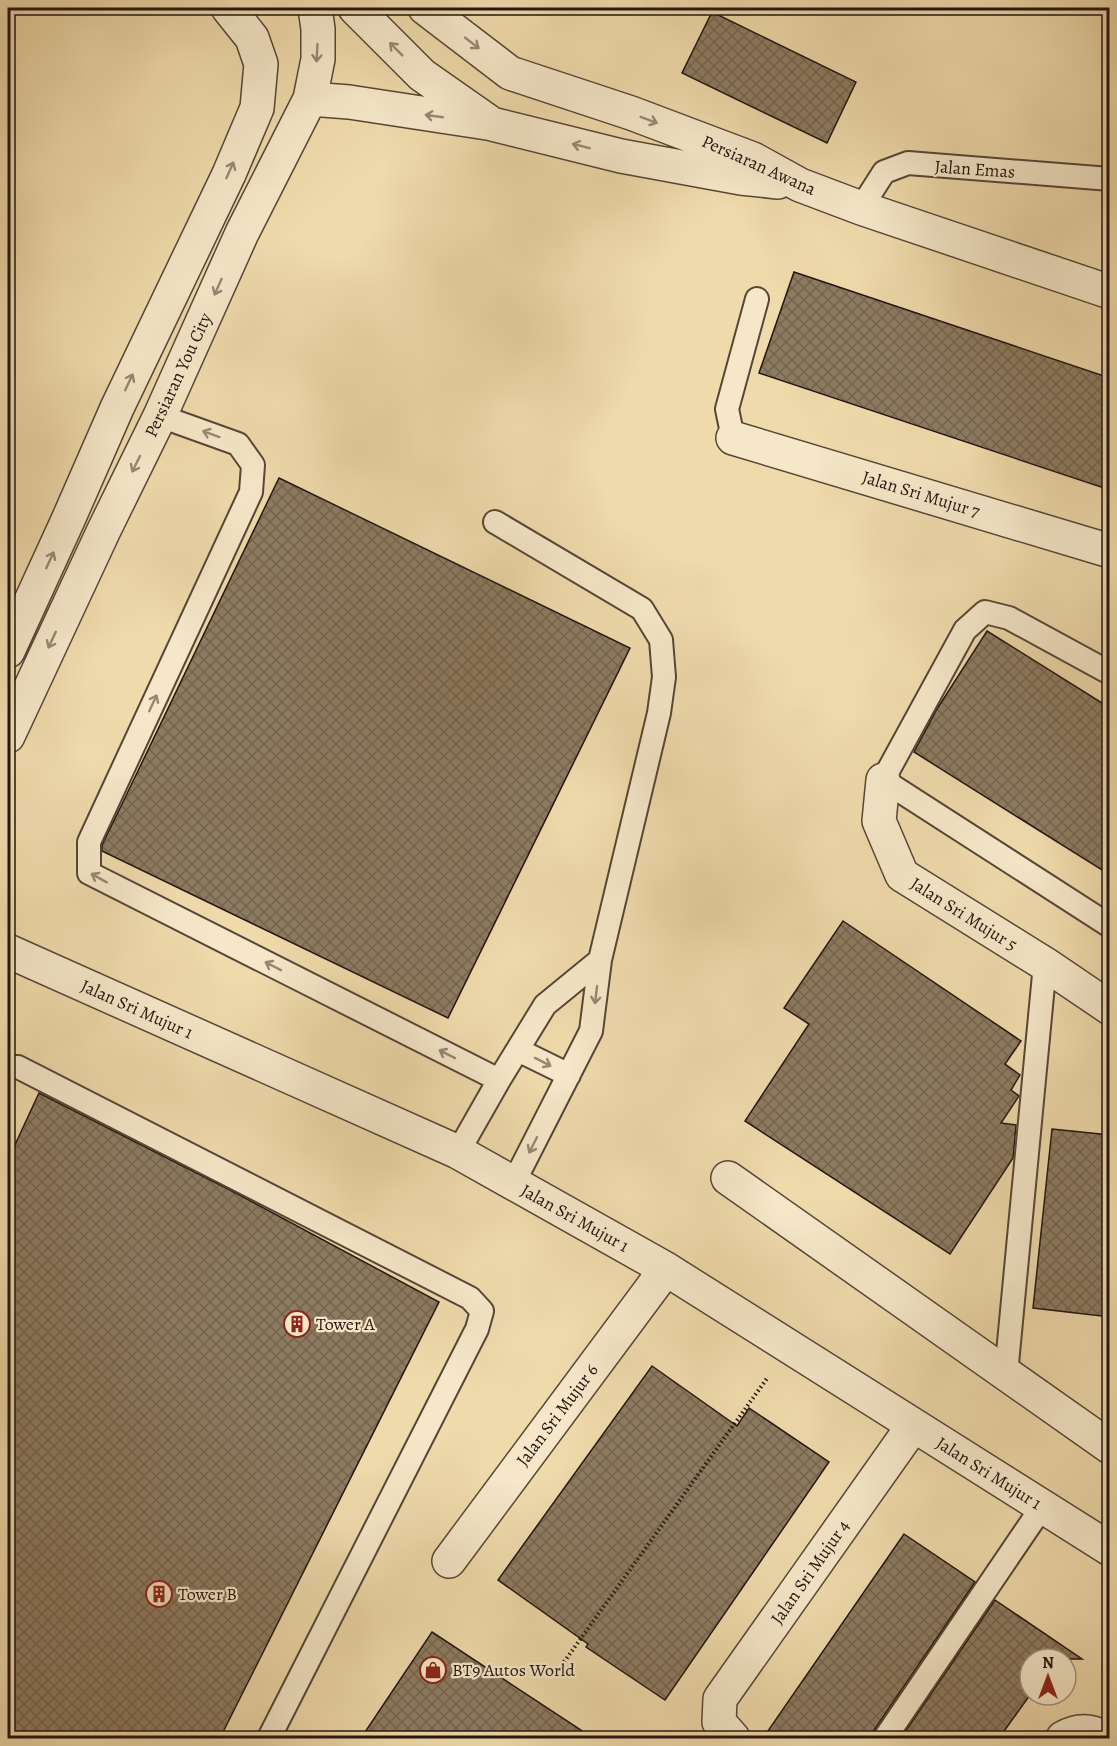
<svg xmlns="http://www.w3.org/2000/svg" width="1117" height="1746" viewBox="0 0 1117 1746" font-family="Alegreya,serif">
<defs>
<pattern id="building-cross-hatch" width="8" height="8" patternUnits="userSpaceOnUse" patternTransform="scale(1.5)"><rect width="8" height="8" fill="#8d7b61"/><path d="M0 0l8 8M0 8l8-8" fill="none" stroke="#73644f"/></pattern>
</defs>
<rect width="100%" height="100%" fill="#efdaab"/>
<filter id="stains"><feTurbulence type="fractalNoise" baseFrequency=".00333" numOctaves="4"/><feColorMatrix values="0 0 0 0 .2 0 0 0 0 .09 0 0 0 0 .02 0 0 0 .5 -.17"/></filter>
<radialGradient id="worn" r=".72"><stop offset=".6" stop-color="#630" stop-opacity="0"/><stop offset="1" stop-color="#630" stop-opacity=".3"/></radialGradient>
<!-- building -->
<path fill="url(#building-cross-hatch)" stroke="#231510" stroke-width="1.5" d="M712,12L856,82L827,143L682,73Z
M794,272L1110,378V490L759,373Z
M279,478L630,648L448,1018L102,851V845L122,804Z
M987,631L1110,708V875L914,752L937,709Z
M843,921L1021,1041L1005,1064L1020,1075L1011,1090L1019,1096L1001,1123L1016,1125L1013,1158L950,1254L745,1121L809,1024L784,1008Z
M39,1093L232,1191L439,1302L220,1738H8V1160Z
M1052,1129L1110,1135V1317L1033,1308Z
M652,1366L737,1426L749,1408L829,1462L665,1700L586,1647L588,1644L498,1580Z
M904,1534L975,1582L874,1730L872,1738H763Z
M995,1600L1082,1659H1030V1695L999,1738H901Z
M432,1632L593,1738H361Z"/>
<g fill="none" stroke-linecap="round" stroke-linejoin="round">
<defs>
<path id="service" d="M861,208L884,172L908,163L1110,179
M160,416L238,444L253,465L251,492L89,842V873L499,1080
M733,438L727,409L757,299
M495,522L642,609L661,640L664,677L659,713L600,960L591,1031L513,1184
M1110,673L1009,618L985,612L965,630L883,780L1110,926
M518,1050L569,1075
M8,1067H18L470,1298L482,1311L477,1329L269,1738
M458,1152L499,1080L545,1005L600,960
M1006,1374L1045,964
M885,1738L1042,1507"/>
<path id="minor" d="M355,8L422,75L492,124L621,156L741,178L778,182
M425,8L510,73L631,113L753,159L800,185L861,208L1110,292
M310,99L349,102L487,123
M733,438L1110,551
M8,651L68,520L117,408L229,174L257,108L261,64L252,38L228,8
M8,736L104,530L160,416L242,233L310,99L318,59V29L315,8
M883,780L879,821L902,875L1045,964L1110,1008
M8,951L458,1152L666,1269L1110,1549
M728,1178L1110,1447
M449,1561L666,1269
M733,1738L719,1722L720,1699L913,1426
M1063,1738C1078,1729 1091,1730 1105,1738"/>
</defs>
<!-- service casing -->
<use href="#service" stroke="#564637" stroke-width="26"/>
<!-- minor casing -->
<use href="#minor" stroke="#564637" stroke-width="36"/>
<!-- path -->
<path stroke="#231510" stroke-width="4" stroke-dasharray="1.5 3" stroke-linecap="butt" d="M564,1662L768,1377"/>
<!-- service -->
<use href="#service" stroke="#f5e7c8" stroke-width="22"/>
<!-- minor -->
<use href="#minor" stroke="#f5e7c8" stroke-width="33"/>
</g>
<!-- one-way arrows -->
<defs><path id="oneway-shaft" d="M-6 0H5M1.5-3L5.5 0L1.5 3" fill="none" stroke-width="1.6" stroke-linecap="round" stroke-linejoin="round" transform="scale(1.5)"/></defs>
<g stroke="#968875">
<use href="#oneway-shaft" transform="translate(472 43) rotate(38)"/>
<use href="#oneway-shaft" transform="translate(396 49) rotate(-135)"/>
<use href="#oneway-shaft" transform="translate(317 53) rotate(93)"/>
<use href="#oneway-shaft" transform="translate(434 116) rotate(-172)"/>
<use href="#oneway-shaft" transform="translate(649 120) rotate(21)"/>
<use href="#oneway-shaft" transform="translate(581 146) rotate(-166)"/>
<use href="#oneway-shaft" transform="translate(230 170) rotate(-66)"/>
<use href="#oneway-shaft" transform="translate(218 287) rotate(114)"/>
<use href="#oneway-shaft" transform="translate(129 382) rotate(-65)"/>
<use href="#oneway-shaft" transform="translate(211 434) rotate(-160)"/>
<use href="#oneway-shaft" transform="translate(136 464) rotate(116)"/>
<use href="#oneway-shaft" transform="translate(50 560) rotate(-65)"/>
<use href="#oneway-shaft" transform="translate(52 640) rotate(115)"/>
<use href="#oneway-shaft" transform="translate(153 703) rotate(-65)"/>
<use href="#oneway-shaft" transform="translate(99 878) rotate(-151)"/>
<use href="#oneway-shaft" transform="translate(273 966) rotate(-153)"/>
<use href="#oneway-shaft" transform="translate(596 995) rotate(97)"/>
<use href="#oneway-shaft" transform="translate(447 1054) rotate(-153)"/>
<use href="#oneway-shaft" transform="translate(543 1062) rotate(27)"/>
<use href="#oneway-shaft" transform="translate(533 1145) rotate(117)"/>
</g>
<!-- icons -->
<defs>
<symbol id="building-ring" viewBox="-11 -11 22 22"><circle r="9.5" fill="#f5e7c8" stroke="#8f2418" stroke-width="1.5"/><path d="M-4-6H4V6H1V3H-1V6H-4ZM-2.5-4.3h1.7v1.8h-1.7ZM.8-4.3h1.7v1.8H.8ZM-2.5-1h1.7V.8h-1.7ZM.8-1h1.7V.8H.8Z" fill="#8f2418"/></symbol>
<symbol id="shop-ring" viewBox="-11 -11 22 22"><circle r="9.5" fill="#f5e7c8" stroke="#8f2418" stroke-width="1.5"/><path d="M-5-2.5h2.3a2.7 3.5 0 0 1 5.4 0H5L5.5 6h-11ZM-1.5-2.5h3a1.5 2.3 0 0 0-3 0Z" fill="#8f2418"/></symbol>
</defs>
<g fill-rule="evenodd">
<use href="#building-ring" x="282" y="1309" width="30" height="30"/>
<use href="#building-ring" x="144" y="1579" width="30" height="30"/>
<use href="#shop-ring" x="418" y="1655" width="30" height="30"/>
</g>
<g text-anchor="middle" dominant-baseline="central" stroke-width="4.5" stroke-linejoin="round" paint-order="stroke">
<!-- street labels -->
<g font-size="18" fill="#231510" stroke="#f5e7c8">
<text transform="translate(759 165) rotate(24)">Persiaran Awana</text>
<text transform="translate(975 169) rotate(4)">Jalan Emas</text>
<text transform="translate(178 375) rotate(-65)">Persiaran You City</text>
<text transform="translate(921 494) rotate(17)">Jalan Sri Mujur 7</text>
<text transform="translate(964 914) rotate(32)">Jalan Sri Mujur 5</text>
<text transform="translate(137 1009) rotate(24)">Jalan Sri Mujur 1</text>
<text transform="translate(575 1218) rotate(29)">Jalan Sri Mujur 1</text>
<text transform="translate(557 1415) rotate(-53)">Jalan Sri Mujur 6</text>
<text transform="translate(989 1473) rotate(32)">Jalan Sri Mujur 1</text>
<text transform="translate(810 1572) rotate(-55)">Jalan Sri Mujur 4</text>
</g>
<!-- poi labels -->
<g font-size="18" fill="#231510" stroke="#f5e7c8" text-anchor="start">
<text x="316" y="1324">Tower A</text>
<text x="178" y="1594">Tower B</text>
<text x="452" y="1670">BT9 Autos World</text>
</g>
</g>
<!-- margin -->
<rect width="1117" height="1746" fill="none" stroke="#efdaab" stroke-width="30"/>
<rect x="9" y="9" width="1099" height="1728" fill="none" stroke="#231510" stroke-width="3"/>
<rect x="15" y="15" width="1087" height="1716" fill="none" stroke="#231510" stroke-width="1.5"/>
<!-- north arrow -->
<g transform="translate(1048 1677)"><circle r="28" fill="#f5e7c8" stroke="#a1937e" stroke-width="1.5"/>
<path d="M0-4.5L10 22L0 15L-10 22Z" fill="#8f2418"/>
<text y="-9" font-size="16" font-weight="bold" text-anchor="middle" fill="#231510">N</text>
</g>
<rect width="100%" height="100%" filter="url(#stains)"/>
<rect width="100%" height="100%" fill="url(#worn)"/>
</svg>
